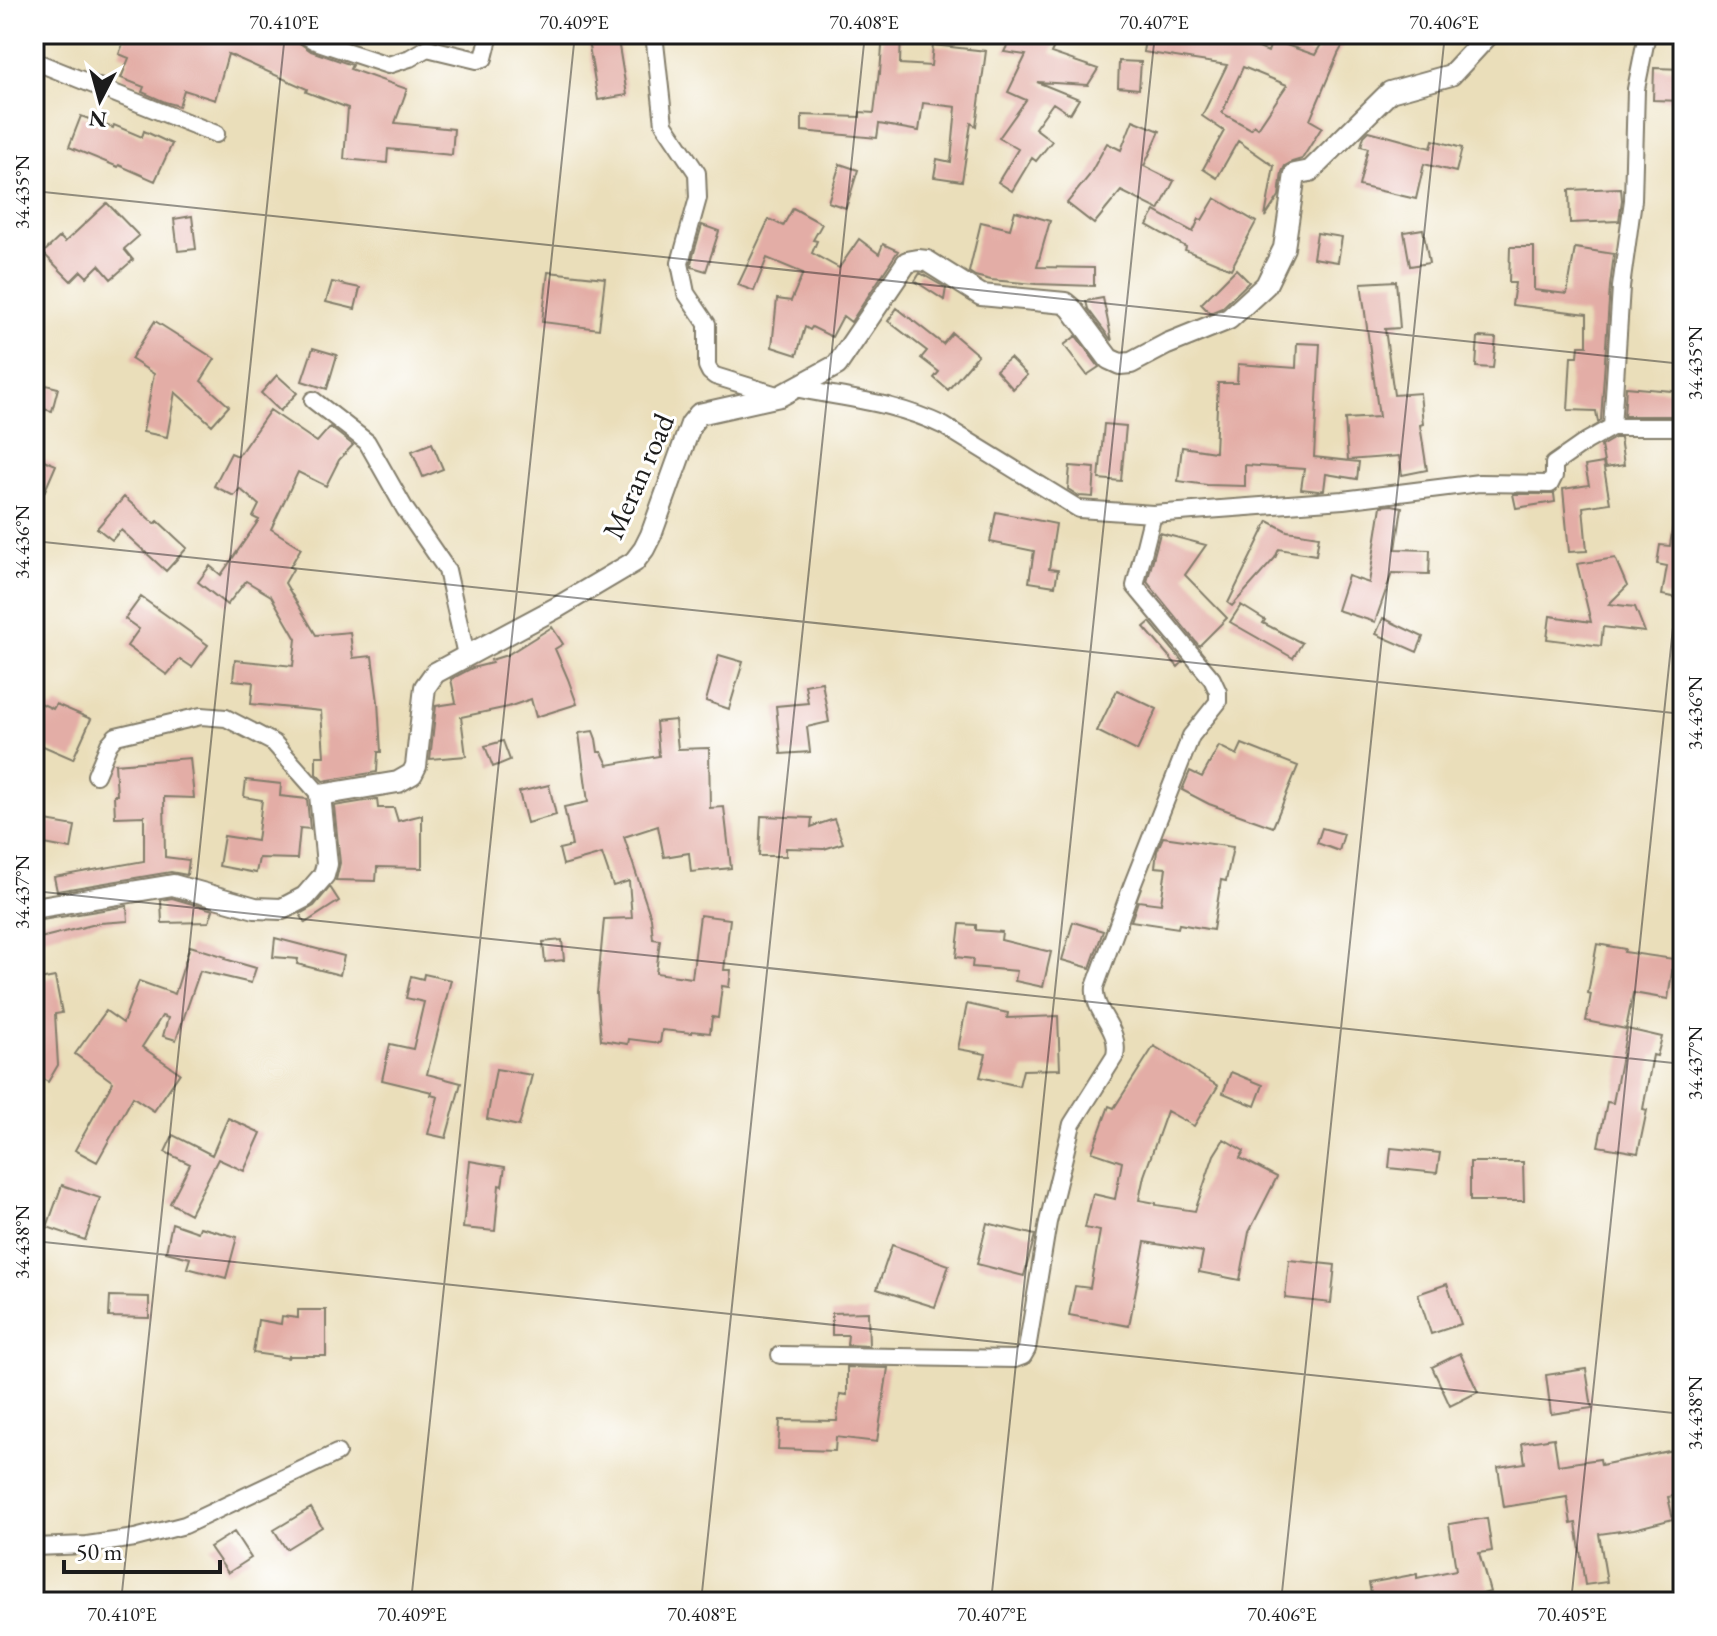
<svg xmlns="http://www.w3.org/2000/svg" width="1717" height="1636" viewBox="0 0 1717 1636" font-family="'EB Garamond',serif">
<rect width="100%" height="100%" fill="#fff"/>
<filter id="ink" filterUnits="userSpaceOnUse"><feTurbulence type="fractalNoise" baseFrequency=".0125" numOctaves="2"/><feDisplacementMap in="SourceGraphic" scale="16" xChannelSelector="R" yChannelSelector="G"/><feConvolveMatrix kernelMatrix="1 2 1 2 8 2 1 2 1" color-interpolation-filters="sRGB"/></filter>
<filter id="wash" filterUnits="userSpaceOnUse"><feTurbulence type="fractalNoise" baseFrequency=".006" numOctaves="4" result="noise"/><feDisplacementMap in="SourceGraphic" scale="32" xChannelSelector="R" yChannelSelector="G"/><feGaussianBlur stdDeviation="1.8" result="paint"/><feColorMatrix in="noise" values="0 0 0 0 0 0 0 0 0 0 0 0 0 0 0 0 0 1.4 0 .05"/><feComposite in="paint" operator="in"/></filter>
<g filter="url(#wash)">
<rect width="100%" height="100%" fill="#eadeba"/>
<g id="blocks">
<!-- building -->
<path fill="#e3ada6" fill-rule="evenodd" d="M127,34H280L294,39L311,51L352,65L350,69L407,89L395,123L454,129L452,155L388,149L387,163L344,159L348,108L306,92L307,89L228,54L215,100L184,90L179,106L165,102L142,92L144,87L121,78L129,58L119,54Z
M587,34H617L627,95L598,100Z
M883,34H901L900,64L931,66L933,45L986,51L976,126L971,123L962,181L934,177L937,159L951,162L956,107L923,103L919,131L879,124L877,138L802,131V115L860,117V112L874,113L879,72L880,73Z
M1013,34H1039L1056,42L1051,53L1098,69L1088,85L1037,82L1079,99L1070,114L1053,103L1035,128L1052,141L1036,161L1032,158L1012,191L998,182L1018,149L999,138L1026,100L1008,92L1026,55L1004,52Z
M1146,34H1157L1217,43L1221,34H1226L1268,52L1272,40L1315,55L1327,34H1349L1338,54L1310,120L1322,127L1302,159L1292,162L1285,166L1282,172L1279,196L1265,217L1274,166L1238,141L1217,178L1203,169L1224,131L1202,116L1227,65L1143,52ZM1243,67L1287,85L1258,128L1254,125L1251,129L1222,113Z
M1119,61L1141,62L1139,89L1118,87Z
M1654,68L1683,69V101L1653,100Z
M81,116L113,128L114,125L142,137L144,131L172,144L155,181L119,165L118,167L69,147Z
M1133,120L1160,131L1144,166L1174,181L1159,210L1121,191L1094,224L1067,203L1089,176L1107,143L1121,150Z
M1369,131L1431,148L1433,140L1462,148L1456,172L1424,164L1416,199L1359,186L1368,148L1361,146L1364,136Z
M840,164L858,170L846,208L828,202Z
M1621,188L1622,200L1619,221L1570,223L1569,190Z
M1215,198L1256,222L1231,269L1185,250L1186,247L1147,225L1155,211L1193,232L1199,219L1202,220Z
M107,203L139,236L124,249L133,260L111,279L99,265L87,277L81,271L71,281L43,253L60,237L65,242Z
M793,208L822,224L813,240L817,241L812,253L839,268L859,239L879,254L883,244L898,251L851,322L843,316L832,337L812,327L810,330L805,327L797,355L772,347L777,299L791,301L803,273L767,258L754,291L738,285L769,219L783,226Z
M1015,211L1050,221L1037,267L1094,268V286L1036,284L991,280L975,276L969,272L981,222L1010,229Z
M192,216L196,249L178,251L174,219Z
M702,225L719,231L706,271L692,267L691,263Z
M1423,229L1429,263L1410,266L1404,232Z
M1317,233L1342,237L1338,262L1313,258Z
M1510,247H1534V290L1567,294L1575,248L1614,254L1610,286L1601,420L1598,422L1596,411L1568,410L1571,356H1578L1579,346H1587V314L1512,305L1515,283H1509Z
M1236,269L1249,282L1222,308L1210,313L1201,304Z
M548,272L605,278L599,329L542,322Z
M920,273L946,288L944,300L915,281Z
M1396,281L1400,328L1385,329L1394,395L1420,393L1423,424L1420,425L1427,470L1402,475L1399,456L1348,460L1345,419L1379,417L1361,283Z
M332,282L360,288L355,309L326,302Z
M1103,298L1112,341L1088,309L1086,301Z
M897,308L943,344L952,333L978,355L948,390L934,378L939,372L921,358L927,351L888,321Z
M155,321L215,359L201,381L229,406L212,425L175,392L167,437L143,432L154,374L131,359Z
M1076,336L1099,367L1087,375L1064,345Z
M1478,337L1496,338L1493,368L1476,367Z
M1297,343L1320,344L1314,457L1359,462L1357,479L1326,474L1324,490L1318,491L1301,489L1304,469L1245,465V486L1207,485L1178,481L1182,447L1215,452L1218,383H1237L1238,364L1296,368Z
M313,348L337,355L327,389L302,381Z
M1010,358L1027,375L1013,389L996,370Z
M277,375L297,393L280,411L261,393Z
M34,382L58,388L52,411L34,407Z
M1626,387L1683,392V416H1624Z
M270,410L317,442L330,427L353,445L339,460L326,486L298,472L271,529L301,548L290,567L293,569L285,583L316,635L350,632L353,658L372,656L378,702L381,752H378L377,772L323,781L316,774V756H324L321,711L251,704L253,682L233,680L235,660L293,666L296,639L271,596L246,581L227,605L198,582L210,566L221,575L259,520L253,517L259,505L240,489L234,496L214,486L231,453L238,456Z
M1104,424L1126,426L1121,481L1099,479Z
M1615,438H1620L1624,465L1605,468L1601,446Z
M432,443L443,469L423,477L412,451Z
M34,456L56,465L34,516Z
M1603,463L1610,503L1583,507L1587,551L1569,552L1563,489L1589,485L1585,466Z
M1070,466L1095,468L1093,497L1079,496L1068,489Z
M1513,494H1554L1555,502L1516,508Z
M124,497L155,524L158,521L187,548L166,571L121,530L112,540L97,528Z
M1392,505L1402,507L1396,549L1430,550L1429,574L1392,573L1375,622L1337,610L1348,576L1369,583L1381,506Z
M996,512L1056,524L1049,569L1058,570L1055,586L1029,582L1034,551L990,542Z
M1268,521L1287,531L1319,536L1316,555L1279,549L1275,558L1232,606L1228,603Z
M1673,525L1683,526V599L1662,595L1667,566L1657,564L1660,545L1670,546Z
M1160,533L1206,545L1185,575L1227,618L1199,646L1147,582Z
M1615,558L1627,586L1609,604L1635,607L1645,632L1603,627L1601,646L1547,639L1550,616L1591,622L1577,564Z
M141,597L208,645L192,667L180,659L167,675L127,646L139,629L125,619Z
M1241,605L1265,620L1263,623L1302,643L1293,658L1230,622Z
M1383,618L1423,637L1417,652L1376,634Z
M1150,622L1183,662L1178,667L1144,627Z
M552,627L563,644L555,649L568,679L577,704L536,717L531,699L508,707L461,717L466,756L430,759L436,706L456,703L451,679L472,668L492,663L491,660L507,655Z
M719,655L743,662L729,709L706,701Z
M822,682L829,722L807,727L810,752L781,754L776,706L808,703L805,685Z
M1117,690L1157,709L1137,751L1097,731Z
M34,700L53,709L56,704L91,719L73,759L34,742Z
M675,720L678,749L709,748L710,808L724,807L731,868L691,872L689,853L664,857L658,826L624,837L651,918L653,939L660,940L656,973L692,978L700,915L730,919L724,970H731L729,987L722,986L718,1018L712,1017L710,1033L692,1031V1033L662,1030L660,1043L629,1039L628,1044L601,1040L597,993L604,919L632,918L629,881L613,886L602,854L563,865L559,849L572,846L564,807L588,802L579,733L593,731L596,739L598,752H602L608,765L659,756L656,722Z
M503,741L510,760L493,767L485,746Z
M1242,744L1298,766L1273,827L1209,804L1182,790L1190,771L1202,777L1219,746L1237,755Z
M190,758L194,798L164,797L165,857L189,860L187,875L171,872L57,891L54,877L144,861V816L115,817L114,795H117L115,764Z
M246,780L281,784L280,796L307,799L310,829L300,828L297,859L259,858L256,873L219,866L224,836L257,841L262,800L244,797Z
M549,785L556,815L527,823L519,792Z
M377,799L378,808H394L398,821L422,815V868L377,867L376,881L336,880L340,863L334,806Z
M761,816L812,818L811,827L834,819L843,843L824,849L786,848V856H759Z
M34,819L75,826L71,849L34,842Z
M1322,828L1344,834L1339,851L1317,843Z
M1163,837L1233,847L1226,881L1221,880L1213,930L1179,924L1178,928L1131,921L1138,901L1161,904L1166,868L1155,867L1157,851Z
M330,887L339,901L305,923L300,914L314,906Z
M172,898L213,910L209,922L162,923L161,900Z
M127,906L128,921L100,923L40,938L36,921Z
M1073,922L1103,931L1090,968L1062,960Z
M960,924L976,925V930L1002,932L1001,940L1051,952L1043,987L1015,981L1017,971L972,967L973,959L956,957Z
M275,938L344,956L340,975L297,964L298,959L273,957Z
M562,940L564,960L545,962L543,942Z
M1597,944L1625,949L1624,952L1674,959L1668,999L1633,993L1626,1029L1586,1021L1591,994L1588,993Z
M190,946L226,957L225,959L256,968L251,983L200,971L176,1040L163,1036L168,1018L162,1016L142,1047L180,1073L154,1111L133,1097L97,1162L75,1150L113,1082L75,1054L106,1011L123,1023L139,981L175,994Z
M424,974L451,980L427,1074L461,1083L446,1138L428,1134L438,1097L431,1095L432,1092L382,1080L390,1044L413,1049L424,1002L406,998L411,976L423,979Z
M55,977L62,1013L55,1014L58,1065L48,1082L34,1074V981Z
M967,1004L1008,1013L1007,1018L1058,1016L1060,1069L1023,1070L1019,1086L980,1077L986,1054L958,1049Z
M1627,1029L1662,1037L1657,1056L1653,1055L1643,1109L1647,1110L1638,1153L1598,1146L1607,1102L1613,1103Z
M1154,1046L1218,1086L1194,1126L1167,1111L1144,1176L1139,1200L1156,1203V1205L1195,1211L1214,1155L1224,1139L1244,1151L1240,1158L1277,1177L1249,1232L1240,1280L1199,1272L1203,1252L1145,1242L1129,1326L1069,1315L1075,1286L1090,1288L1100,1231L1085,1228L1093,1194L1115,1199L1122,1162L1092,1152L1109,1106L1114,1108Z
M496,1069L532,1075L519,1126L487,1119Z
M1231,1072L1263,1085L1255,1106L1223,1093Z
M228,1118L261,1133L244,1171L218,1159L190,1214L170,1203L190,1164L165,1152L173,1135L212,1155Z
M1391,1148L1440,1153L1437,1173L1389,1168Z
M470,1161L505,1167L502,1186L499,1185L495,1231L463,1228Z
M1470,1162H1523L1524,1201H1470Z
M62,1185L100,1198L85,1240L47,1227Z
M172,1223L198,1232L200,1227L237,1237L226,1278L187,1268L190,1258L166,1252Z
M987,1223L1035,1235L1024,1276L977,1264Z
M892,1245L949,1265L935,1307L877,1289Z
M1289,1260L1335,1265L1331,1303L1285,1298Z
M1447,1284L1461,1324L1431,1334L1418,1294Z
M110,1296L149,1297V1318L109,1317Z
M298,1310H326V1356H289L288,1358L253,1353L258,1320L281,1324L282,1316L298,1318Z
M868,1312L869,1346L847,1345L848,1335H832V1313Z
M1460,1353L1478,1392L1450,1406L1432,1367Z
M847,1367L888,1368L877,1442L836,1437L835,1451L778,1449L780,1420L837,1421L840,1394L847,1395Z
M1586,1369L1592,1408L1551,1414L1546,1375Z
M1554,1438L1558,1465L1600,1459L1601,1465L1683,1448V1494L1668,1497L1673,1519L1634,1529L1599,1534L1607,1582L1585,1585L1576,1523L1571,1524L1567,1497L1504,1507L1498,1467L1525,1463L1522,1443Z
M311,1508L322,1527L286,1549L274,1530Z
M1487,1518L1492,1551L1479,1553L1490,1592L1454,1602H1373L1369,1583L1417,1574V1578L1456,1570L1449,1524Z
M234,1532L251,1558L228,1573L210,1547Z"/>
</g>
</g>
<g filter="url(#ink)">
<use href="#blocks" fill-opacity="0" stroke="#837d6b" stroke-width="2"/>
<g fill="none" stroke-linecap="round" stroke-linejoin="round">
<defs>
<path id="minor" d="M303,34L315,41L388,65L410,58L427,48L477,60L484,58L490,34
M654,34L664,124L697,173L698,198L680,263L686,293L707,324V366L710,372L715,376L780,396
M34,61L216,134
M795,388C848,399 894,402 944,426L1079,509L1153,514L1343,500L1479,483L1550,484L1554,476V464L1587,441L1612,427H1683
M313,400L367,442L405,509L447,570L466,655
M1612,427L1621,287L1633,200L1636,89L1647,34
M96,775L109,744L116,736L201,716L226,718L274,743L320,795
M780,1355L1015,1359L1023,1356L1027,1349L1048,1222L1072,1124L1115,1056C1121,1027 1092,1013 1095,987L1132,886L1191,736L1218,702V692L1212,679L1135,586L1153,514
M34,1547L87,1545L135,1538L185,1525L337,1453"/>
<path id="tertiary" d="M34,908L173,885L255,908L282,909L305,897L324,875L327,864L320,795L398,782L412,774L416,766L425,687L435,673L558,607L634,562L644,549L651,535L691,424L699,414L780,396L837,365L907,262L918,260L927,261L981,295L1065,303L1071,308L1109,359L1120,364L1131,363L1167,344L1229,319L1266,285L1284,248L1295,174L1310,171L1390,92L1451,75L1489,34"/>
</defs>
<!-- minor casing -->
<use href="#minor" stroke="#837d6b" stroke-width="20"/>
<!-- tertiary casing -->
<use href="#tertiary" stroke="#837d6b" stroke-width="24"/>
<!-- minor -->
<use href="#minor" stroke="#fff" stroke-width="16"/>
<!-- tertiary -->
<use href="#tertiary" stroke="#fff" stroke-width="20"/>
</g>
</g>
<!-- ticks -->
<path fill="none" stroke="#1c1c1c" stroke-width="2" stroke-opacity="0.45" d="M34,191L1683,364M34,541L1683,714M34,891L1683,1064M34,1241L1683,1414M34,1591L139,1602M121,1602L285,34M411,1602L575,34M701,1602L865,34M991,1602L1155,34M1281,1602L1445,34M1571,1602L1683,532"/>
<g text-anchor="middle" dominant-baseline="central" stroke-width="6" stroke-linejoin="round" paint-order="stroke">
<!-- street labels -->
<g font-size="30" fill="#1c1c1c" stroke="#fff">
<text transform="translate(638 476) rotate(-66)">Meran road</text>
</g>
</g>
<!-- margin -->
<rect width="1717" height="1636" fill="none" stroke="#fff" stroke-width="88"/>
<!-- north arrow -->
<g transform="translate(100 100) rotate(186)" stroke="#ffffff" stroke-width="6" paint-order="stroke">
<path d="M0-6L14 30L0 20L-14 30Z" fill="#1c1c1c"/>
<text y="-12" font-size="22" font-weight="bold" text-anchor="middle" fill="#1c1c1c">N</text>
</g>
<!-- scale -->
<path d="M64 1560v12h156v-12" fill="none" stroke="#1c1c1c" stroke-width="4"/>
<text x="76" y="1560" font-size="24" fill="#1c1c1c" stroke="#ffffff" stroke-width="6" paint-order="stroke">50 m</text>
<rect x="44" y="44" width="1629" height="1548" fill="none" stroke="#1c1c1c" stroke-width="3"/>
<g font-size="20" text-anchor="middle" fill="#1c1c1c">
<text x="284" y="29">70.410°E</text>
<text x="574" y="29">70.409°E</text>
<text x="864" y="29">70.408°E</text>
<text x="1154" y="29">70.407°E</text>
<text x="1444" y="29">70.406°E</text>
<text transform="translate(22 192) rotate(-90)" y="7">34.435°N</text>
<text transform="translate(1695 363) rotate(-90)" y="7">34.435°N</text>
<text transform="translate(22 542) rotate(-90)" y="7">34.436°N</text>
<text transform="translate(1695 713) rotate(-90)" y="7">34.436°N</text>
<text transform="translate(22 892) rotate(-90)" y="7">34.437°N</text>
<text transform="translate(1695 1063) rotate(-90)" y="7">34.437°N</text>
<text transform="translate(22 1242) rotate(-90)" y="7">34.438°N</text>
<text transform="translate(1695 1413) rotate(-90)" y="7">34.438°N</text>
<text x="122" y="1621">70.410°E</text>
<text x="412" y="1621">70.409°E</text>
<text x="702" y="1621">70.408°E</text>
<text x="992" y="1621">70.407°E</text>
<text x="1282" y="1621">70.406°E</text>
<text x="1572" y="1621">70.405°E</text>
</g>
</svg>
